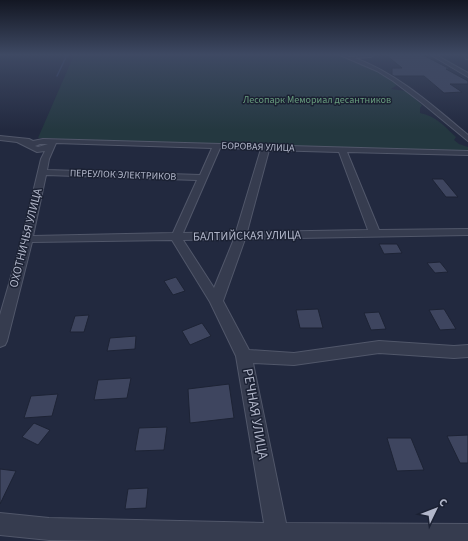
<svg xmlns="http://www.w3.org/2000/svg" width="468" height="541" viewBox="0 0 468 541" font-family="'Source Sans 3',sans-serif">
<rect width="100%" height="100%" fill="#22293f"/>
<!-- green -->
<path fill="#243840" d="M74,55H338L368,66L400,83L391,89L406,91L422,105L420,108V113C436,116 444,126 456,137L454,140L459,144L468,147V151L67,140L61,139L38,138Z"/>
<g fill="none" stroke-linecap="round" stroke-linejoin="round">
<!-- stream -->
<path stroke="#333f65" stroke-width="1.5" d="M57,76L67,55"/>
</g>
<!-- building -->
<path fill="#3e455f" stroke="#1d2335" d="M386,55H423L450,69H446L468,81V84H450L462,92L444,93L424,76H394L392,75V68H402Z
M432,179H443L458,197H446Z
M379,244H397L402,253L384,254Z
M440,262L448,272L435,273L427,263Z
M176,277L185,291L173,295L164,281Z
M318,309L323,328H300L296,310Z
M444,309L456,329L440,330L429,310Z
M379,312L386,329L371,330L364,313Z
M89,315L84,332H70L75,316Z
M202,323L211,336L190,345L182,331Z
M136,336L135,349L107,351L110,338Z
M131,378L127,398L94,400L98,380Z
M229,384L234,418L190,423L188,389Z
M58,394L52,416L24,418L31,396Z
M34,423L50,430L38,445L22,437Z
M167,427L164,450L135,451L139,428Z
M468,435V463H460L447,436Z
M387,438H411L424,470L397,471Z
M0,469L16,471L0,504Z
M148,488L146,508L125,509L128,489Z"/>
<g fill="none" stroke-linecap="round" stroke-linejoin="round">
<defs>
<path id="minor" d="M340,55L350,57L373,55L371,57L355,58C398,74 433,106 468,135V141L422,103L393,81L377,71Z
M431,55H436L468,73V77Z
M464,55H468V59H466Z
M0,136L29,139L33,141L43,139L468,151V155L347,152L379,230L468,229V235L245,239L223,301L249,350L294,353L379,341L454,346L468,345V357L454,358L379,353L294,365L253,363L286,523L468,524V541H111L49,540L0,535V513L49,518L264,523L236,356L210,302L172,240L32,242L7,341L5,345L0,347V315L22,239L41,159L45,151L37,152L17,142L0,140ZM56,143L212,148L200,175L47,170L49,159ZM40,144H48L38,147L35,146ZM220,148L261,149L236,232L183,233ZM269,150L339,152L368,230L247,232ZM46,175L197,180L173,233L33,236ZM234,239L214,288L183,240Z"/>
</defs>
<!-- minor casing -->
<use href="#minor" stroke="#51576a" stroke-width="2"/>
<!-- minor -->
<use href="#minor" fill="#363c4f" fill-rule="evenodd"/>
</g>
<!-- sky -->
<linearGradient id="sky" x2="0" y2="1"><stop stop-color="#131723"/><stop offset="0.42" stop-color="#3e4963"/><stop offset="1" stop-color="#3e4963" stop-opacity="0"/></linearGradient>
<rect width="468" height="130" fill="url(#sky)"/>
<g text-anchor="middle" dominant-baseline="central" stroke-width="3" stroke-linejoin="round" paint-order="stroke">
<!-- far-park labels -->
<g font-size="10" fill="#689c7d" stroke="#1b2133">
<text x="317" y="100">Лесопарк Мемориал десантников</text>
</g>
<!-- far-street labels -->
<g font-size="10" fill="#b2b7ca" stroke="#1b2133">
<text transform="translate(258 147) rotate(2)">БОРОВАЯ УЛИЦА</text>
<text transform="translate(123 175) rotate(2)">ПЕРЕУЛОК ЭЛЕКТРИКОВ</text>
</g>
<!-- street labels -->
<g font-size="12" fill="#b2b7ca" stroke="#1b2133">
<text transform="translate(247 236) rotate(-1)">БАЛТИЙСКАЯ УЛИЦА</text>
<text transform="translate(26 238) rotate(-76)">ОХОТНИЧЬЯ УЛИЦА</text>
</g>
<!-- near-street labels -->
<g font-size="14" fill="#b2b7ca" stroke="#1b2133">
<text transform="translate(255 414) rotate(80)">РЕЧНАЯ УЛИЦА</text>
</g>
</g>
<!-- north arrow -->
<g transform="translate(436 509) rotate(47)" stroke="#1b2133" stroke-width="3" paint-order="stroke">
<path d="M0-3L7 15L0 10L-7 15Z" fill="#b2b7ca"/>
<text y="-6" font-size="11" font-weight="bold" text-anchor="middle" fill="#b2b7ca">С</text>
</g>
</svg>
